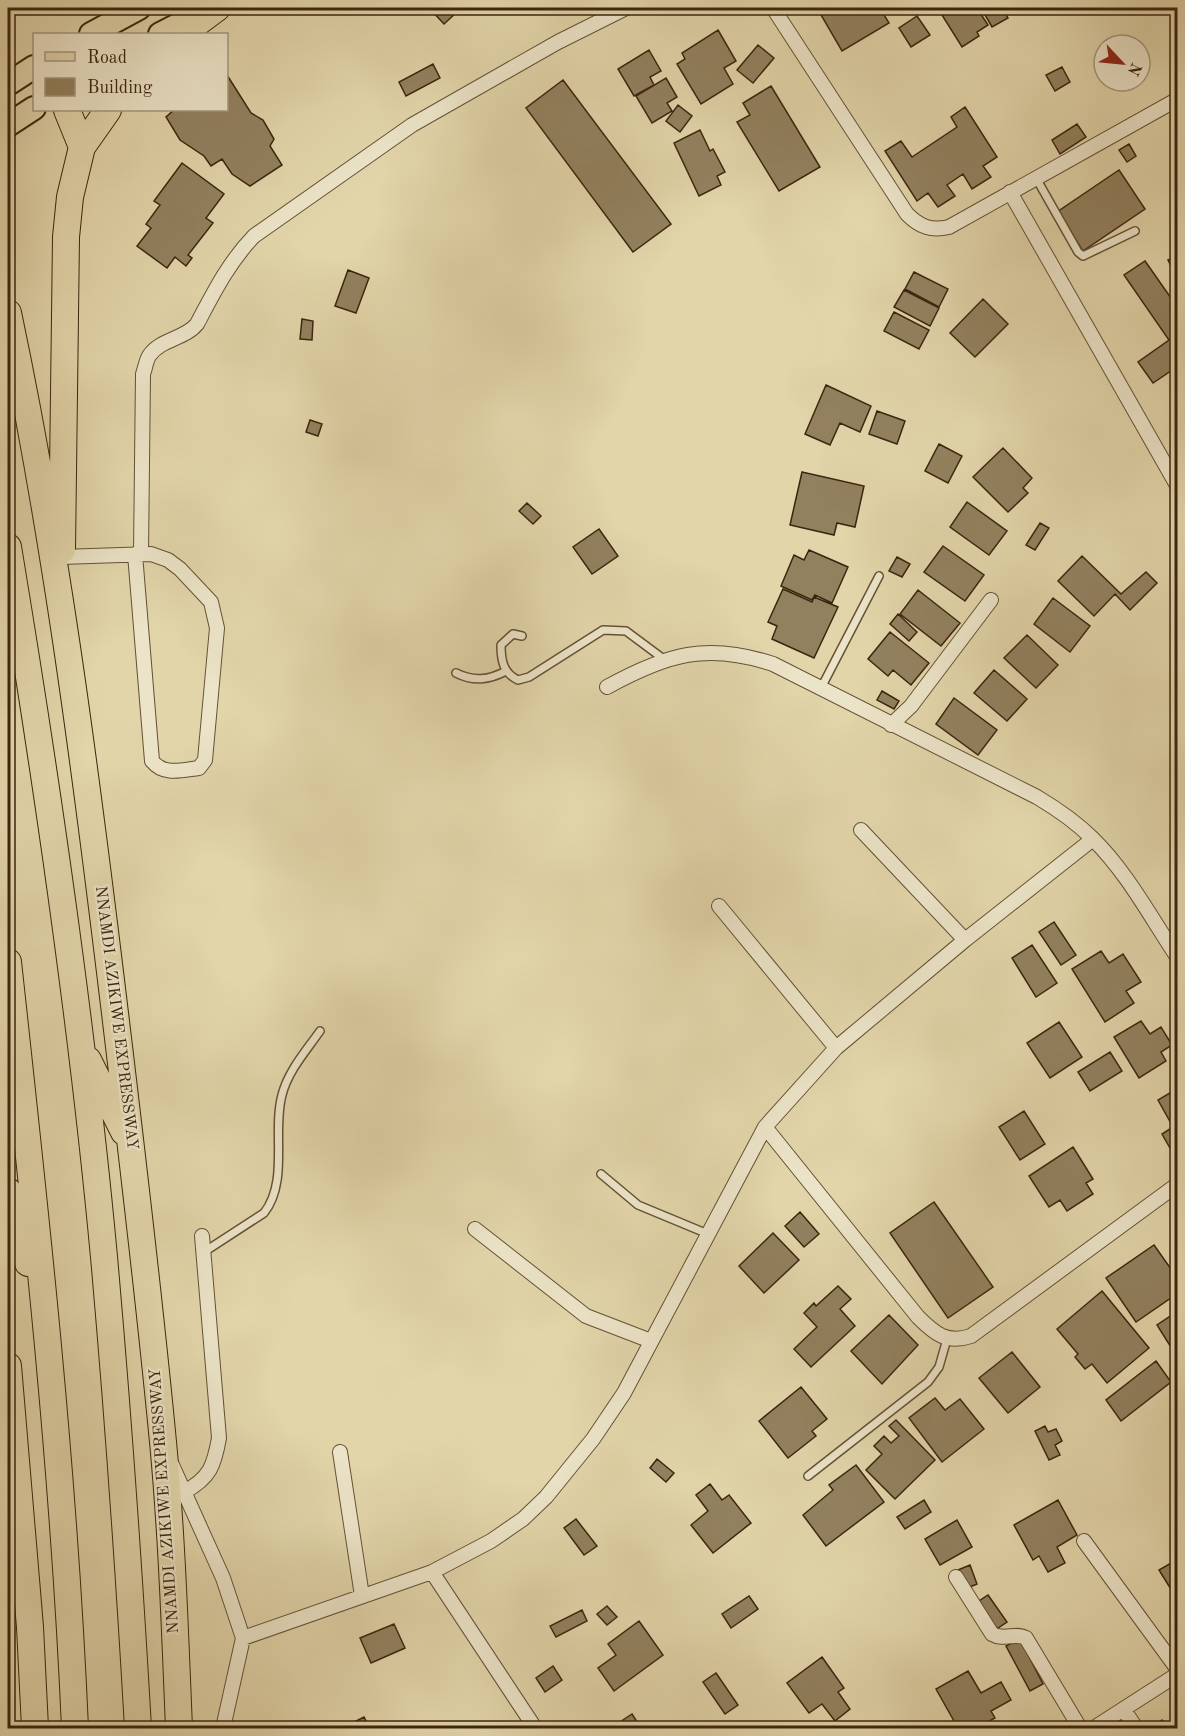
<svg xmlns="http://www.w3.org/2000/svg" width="1185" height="1736" viewBox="0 0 1185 1736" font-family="'Old Standard TT',serif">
<rect width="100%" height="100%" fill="#e2d5aa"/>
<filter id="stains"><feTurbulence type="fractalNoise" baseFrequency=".00333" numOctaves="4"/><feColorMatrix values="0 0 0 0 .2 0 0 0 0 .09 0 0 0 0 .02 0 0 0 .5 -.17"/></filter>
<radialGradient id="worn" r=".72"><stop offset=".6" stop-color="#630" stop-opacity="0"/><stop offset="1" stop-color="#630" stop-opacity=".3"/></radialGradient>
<!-- building -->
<path fill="#92815f" stroke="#3b250e" stroke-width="1.5" d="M429,8H455L458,11L444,24Z
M817,8H880L889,23L842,51Z
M954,8H977L988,25L977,32L979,36L962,47L942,15Z
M981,8H1002L1008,18L992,27Z
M917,16L930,35L911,47L899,28Z
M718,30L736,61L724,68L733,84L701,104L677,64L685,59L682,53Z
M758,45L774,58L753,83L737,70Z
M649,50L661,71L650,77L654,85L634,96L618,69Z
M433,64L440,78L406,96L399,82Z
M1062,67L1070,82L1055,91L1046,75Z
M227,75L251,113L263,120L274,139L270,146L282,165L250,186L232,174L222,159L211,166L204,156L180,140L166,117L174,110H226Z
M666,78L677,97L667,103L672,111L652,123L636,96Z
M563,80L671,224L633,252L526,108Z
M771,86L820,167L779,191L737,122L750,115L743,103Z
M678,105L692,116L680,132L666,121Z
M965,107L997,157L983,166L991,177L972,189L963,174L947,185L955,196L938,207L928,193L917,201L885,151L901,141L912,157L957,127L951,117Z
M1077,124L1086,137L1060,154L1052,140Z
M700,130L710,151L713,149L725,172L717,176L721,185L699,196L674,143Z
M1129,144L1136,156L1127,162L1119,150Z
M182,163L224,194L206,218L213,223L188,255L192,258L186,266L175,257L167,268L137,246L151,228L146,224L160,205L154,201Z
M1119,170L1145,209L1083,251L1057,212Z
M1178,256V281L1168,260Z
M1145,261L1178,308V366L1153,383L1138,362L1169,340L1124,275Z
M348,270L369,278L356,313L335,306Z
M914,272L948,289L939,307L905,289Z
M904,290L939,308L930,326L894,307Z
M983,299L1008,324L975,357L950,333Z
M894,312L929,330L919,349L884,331Z
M302,319L313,321L312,340L300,339Z
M826,385L871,406L860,432L840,423L830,445L805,434Z
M877,411L905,421L897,444L869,434Z
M310,420L322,424L318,436L306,432Z
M939,444L962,456L948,483L925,471Z
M1003,448L1032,478L1023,488L1028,493L1008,512L973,477Z
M802,472L864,486L855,527L837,523L834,535L790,525Z
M967,502L1007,531L989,555L950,527Z
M527,503L541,516L533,524L519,511Z
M1040,523L1049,528L1035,550L1026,545Z
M599,529L618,556L592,574L573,547Z
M943,546L984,575L965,601L924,572Z
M809,550L848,567L832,603L815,595L812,600L781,586L794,555L804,560Z
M1082,556L1121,594L1146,572L1157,583L1130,610L1115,594L1094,616L1058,581Z
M897,557L910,564L902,577L889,571Z
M783,589L812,602L814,597L838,607L814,658L772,639L777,626L768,622Z
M918,590L960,623L941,646L900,614Z
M1053,598L1090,626L1070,652L1034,624Z
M898,614L917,632L909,641L890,624Z
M890,632L929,663L911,685L893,670L888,676L868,659Z
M1027,635L1058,665L1036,688L1004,658Z
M994,670L1027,699L1007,721L974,693Z
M882,691L899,701L894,709L877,700Z
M954,698L997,730L978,755L936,724Z
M1054,922L1076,955L1061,965L1039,932Z
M1032,945L1057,983L1036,997L1012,958Z
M1101,951L1109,963L1123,954L1141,982L1126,991L1134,1003L1105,1022L1072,969Z
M1141,1021L1150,1034L1161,1027L1172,1045L1161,1052L1166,1061L1139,1078L1114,1037Z
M1059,1022L1082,1057L1050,1078L1027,1043Z
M1110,1052L1122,1071L1090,1091L1078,1072Z
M1178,1088V1153L1174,1155L1162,1134L1173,1127L1158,1100Z
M1024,1111L1045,1144L1020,1160L999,1127Z
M1073,1147L1093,1179L1086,1183L1093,1194L1067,1211L1060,1200L1049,1207L1029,1176Z
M934,1202L993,1287L948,1318L890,1233Z
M800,1212L819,1234L804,1247L785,1226Z
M773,1233L799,1260L764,1293L739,1266Z
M1154,1245L1178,1279V1293L1136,1322L1106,1278Z
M838,1286L851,1299L840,1309L855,1326L811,1367L794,1349L817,1327L804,1313L814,1303L816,1306Z
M1102,1291L1149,1348L1107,1383L1092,1364L1085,1369L1075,1357L1078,1354L1057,1329Z
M1178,1311V1350L1174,1352L1157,1325Z
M889,1315L918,1345L882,1384L851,1351Z
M1012,1352L1040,1387L1008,1413L979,1378Z
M1156,1361L1171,1382L1121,1421L1106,1400Z
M801,1387L827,1419L812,1431L816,1436L788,1458L759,1421Z
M935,1398L945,1410L960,1399L984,1429L942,1462L909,1418Z
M896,1420L935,1460L895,1499L866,1470L882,1454L874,1446L884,1436L891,1443L899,1436L889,1426Z
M1045,1426L1048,1432L1056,1429L1062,1441L1055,1445L1060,1455L1049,1460L1035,1431Z
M657,1459L674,1473L666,1482L650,1468Z
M856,1465L884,1502L826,1546L803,1515L833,1490L829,1485Z
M710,1484L722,1500L729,1495L751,1523L713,1553L691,1525L708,1511L696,1495Z
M924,1500L931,1512L905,1529L897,1517Z
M1058,1500L1077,1535L1057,1547L1065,1563L1048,1572L1039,1556L1033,1560L1014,1525Z
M576,1519L597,1546L584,1555L564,1528Z
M957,1520L972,1547L940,1565L925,1539Z
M1178,1559V1599H1177L1159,1570Z
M970,1565L977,1584L965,1589L958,1570Z
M988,1595L1007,1622L995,1630L976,1603Z
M749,1596L758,1609L731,1628L722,1614Z
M607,1606L617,1617L607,1625L597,1614Z
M582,1610L587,1621L556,1637L550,1626Z
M639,1621L663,1655L614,1691L598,1668L616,1655L608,1644Z
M394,1624L405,1648L371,1663L360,1638Z
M1020,1639L1043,1684L1030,1691L1006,1646Z
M822,1657L844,1688L838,1692L850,1709L835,1721L822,1704L809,1713L787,1683Z
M553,1666L562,1680L545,1692L536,1678Z
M968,1671L981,1693L1001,1682L1011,1700L991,1711L995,1718L977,1728H958L936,1689Z
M716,1673L738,1705L725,1714L703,1682Z
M632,1714L641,1728H611Z
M364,1717L370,1728H347L346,1726Z
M1162,1720L1169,1728H1155L1154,1727Z"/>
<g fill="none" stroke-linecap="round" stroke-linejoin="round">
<defs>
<path id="lane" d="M1036,178L1078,252L1083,256L1135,231
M522,636L513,634L501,645C501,660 503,673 518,680L529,677L603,630L626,631L665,660
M456,673C474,682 489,680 506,671
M821,688L879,576
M601,1174L638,1205L708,1234
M204,1252L264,1213C289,1181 272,1132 282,1095C288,1071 306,1051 320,1031
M808,1476L928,1382L939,1367L947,1339"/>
<path id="street" d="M773,8L907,214C920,227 931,231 949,227L1178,99
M1010,192L1178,487
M141,554L143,374C145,369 146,361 149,356C160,339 185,339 197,324C214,292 229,262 254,236L412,125L558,42L626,8
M61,557L151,554L168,560L180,569L211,602L217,628L205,760L199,768C182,770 164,776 152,761L135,554
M607,687C667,654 707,642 773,664L1037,797C1057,809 1076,822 1092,838C1127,872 1151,918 1178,958
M891,725L911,706L991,600
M861,830L965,940
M719,906L836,1048
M765,1127L918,1317C935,1334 947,1344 971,1336L1178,1184
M475,1229L586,1316L651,1341
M340,1452L362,1596
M172,1465L223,1578L243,1638L223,1728
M184,1492C210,1478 214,1466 219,1438L202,1236
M1084,1541L1178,1670
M432,1572L535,1728
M956,1577L992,1634C1004,1641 1015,1632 1026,1638L1080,1728
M243,1638L432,1572L491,1541L523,1519L546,1497L593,1439L624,1393L765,1127L836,1048L965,940L1093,839
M1124,1710L1136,1728
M1094,1728L1178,1674"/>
<path id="primary" d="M91,34L139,8
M160,34L199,14
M8,84L34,67
M8,125L34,108"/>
<path id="highway" d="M182,34L217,8
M67,110L82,147
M8,313C54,531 83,751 110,972C129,1128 148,1285 163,1442C172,1537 175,1633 179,1728
M8,547C47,782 82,1020 104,1257C118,1414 129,1571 138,1728
M62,550L66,237L70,197L82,147L108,110
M8,962C36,1217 64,1472 75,1728
M88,1060L124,1132
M8,1191L28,1263
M8,1366L30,1627L35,1728"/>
</defs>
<!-- lane casing -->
<use href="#lane" stroke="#655135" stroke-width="10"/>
<!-- street casing -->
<use href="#street" stroke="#655135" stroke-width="16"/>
<!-- primary casing -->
<use href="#primary" stroke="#3b250e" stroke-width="26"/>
<!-- highway casing -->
<use href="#highway" stroke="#3b250e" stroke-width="28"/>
<!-- lane -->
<use href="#lane" stroke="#ece4c8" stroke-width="7"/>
<!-- street -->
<use href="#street" stroke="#ece4c8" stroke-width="14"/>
<!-- primary -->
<use href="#primary" stroke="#e2d5aa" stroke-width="22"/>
<!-- highway -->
<use href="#highway" stroke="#e2d5aa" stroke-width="26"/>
</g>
<g text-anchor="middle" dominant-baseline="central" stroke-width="4.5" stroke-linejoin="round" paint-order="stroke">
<!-- street labels -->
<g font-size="16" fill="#3b250e" stroke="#ece4c8">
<text transform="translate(116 1018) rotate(83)">NNAMDI AZIKIWE EXPRESSWAY</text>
<text transform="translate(165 1501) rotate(-94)">NNAMDI AZIKIWE EXPRESSWAY</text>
</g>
</g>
<!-- margin -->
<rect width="1185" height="1736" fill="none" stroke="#e2d5aa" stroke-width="30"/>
<rect x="9" y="9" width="1167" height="1718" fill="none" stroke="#3b250e" stroke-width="3"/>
<rect x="15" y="15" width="1155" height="1706" fill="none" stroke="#3b250e" stroke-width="1.5"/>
<!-- legend -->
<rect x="33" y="33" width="195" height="78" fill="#ece4c8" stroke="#a5987e" stroke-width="1.5"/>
<rect x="45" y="52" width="30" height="9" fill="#e2d5aa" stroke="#a5987e" stroke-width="1.5"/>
<text x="87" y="63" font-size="18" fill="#3b250e">Road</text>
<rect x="45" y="78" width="30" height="18" fill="#92815f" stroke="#a5987e" stroke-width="1.5"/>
<text x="87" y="93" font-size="18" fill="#3b250e">Building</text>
<!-- north arrow -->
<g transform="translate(1122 63) rotate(116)"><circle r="28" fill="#ece4c8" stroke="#a5987e" stroke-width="1.5"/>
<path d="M0-4.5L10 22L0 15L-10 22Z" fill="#8f2418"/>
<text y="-9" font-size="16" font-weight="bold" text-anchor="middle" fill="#3b250e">N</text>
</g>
<rect width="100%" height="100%" filter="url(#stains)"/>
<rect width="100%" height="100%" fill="url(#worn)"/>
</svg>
